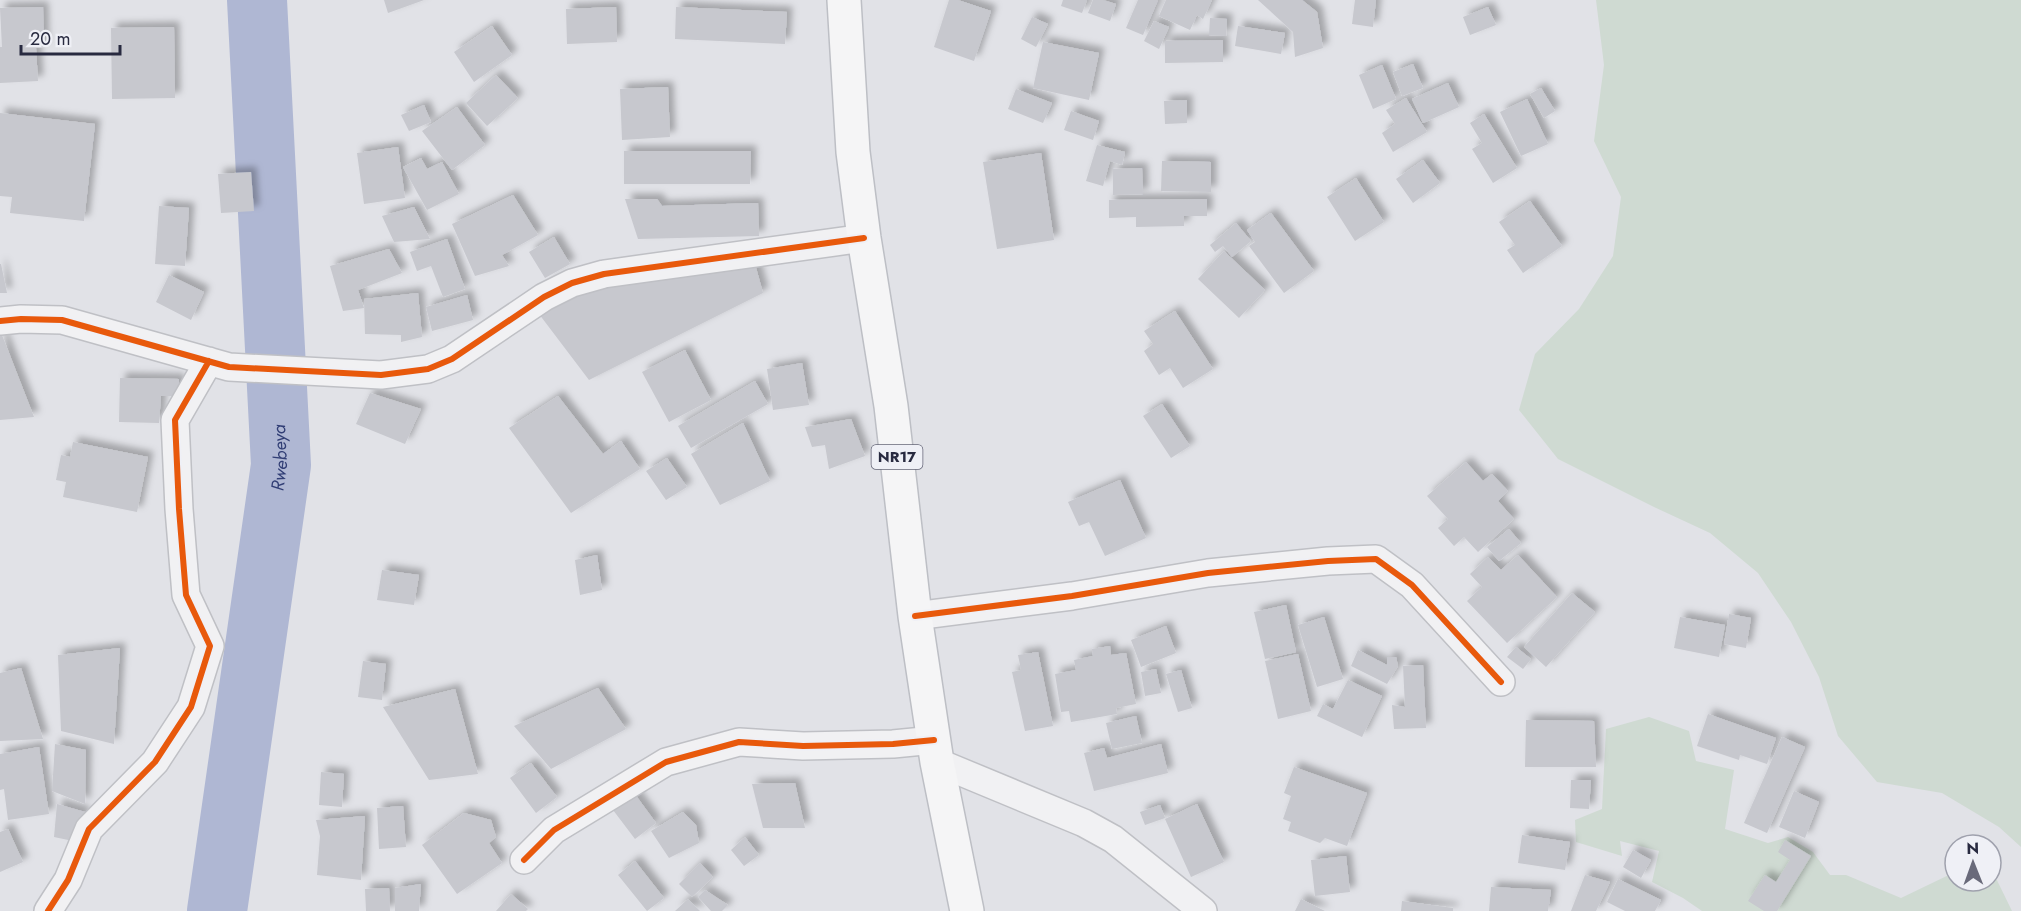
<svg xmlns="http://www.w3.org/2000/svg" width="2021" height="911" viewBox="0 0 2021 911" font-family="Jost,sans-serif">
<defs>
<filter id="shadow"><feDropShadow dx="5.5" dy="-5.5" stdDeviation="3" flood-color="#0004"/></filter>
</defs>
<rect width="100%" height="100%" fill="#e1e2e7"/>
<!-- green -->
<path fill="#cfdad2" d="M1596,0H2021V847L1999,827L1942,793L1877,782L1838,736L1819,677L1791,622L1758,573L1710,533L1654,507L1558,459L1519,410L1535,354L1579,309L1613,256L1621,197L1594,141L1604,65Z
M1649,717L1689,731L1696,761L1734,770L1725,829L1768,843L1788,837L1813,852L1830,875H1846L1901,898L1955,872V881H1991V868L2012,911H1702L1683,898L1652,882L1659,851L1620,841L1622,856L1576,842L1575,820L1602,809L1606,729Z"/>
<g fill="none" stroke-linecap="round" stroke-linejoin="round">
<!-- river -->
<path stroke="#afb7d3" stroke-width="60" id="s1" d="M217,911L281,465L257,0"/>
</g>
<!-- building -->
<path fill="#c7c8ce" filter="url(#shadow)" d="M384,0H424L388,13Z
M949,0H958L991,11L974,61L934,47Z
M1063,0H1087L1082,13L1061,6Z
M1093,0H1103L1116,4L1110,21L1088,13Z
M1138,0H1158L1143,35L1126,28Z
M1166,0H1212L1203,19L1197,15L1190,30L1159,16Z
M1258,0H1302L1317,12L1323,48L1295,57L1293,32Z
M1355,0H1376L1373,27L1352,24Z
M43,7L44,47L36,48L38,81L0,83V47H2L0,8Z
M616,7L617,42L567,44L566,9Z
M676,7L787,12L785,44L675,39Z
M1488,7L1496,25L1470,35L1463,17Z
M1032,17L1048,24L1036,47L1021,39Z
M1210,18L1227,19L1226,36L1209,35Z
M1154,21L1169,27L1159,49L1144,41Z
M492,26L512,55L474,82L454,52Z
M1238,26L1285,33L1281,54L1235,46Z
M174,27L175,98L112,99L111,28Z
M1223,40V62L1165,63V41Z
M1043,42L1099,53L1089,100L1033,88Z
M1413,64L1423,88L1402,96L1393,72Z
M1382,65L1396,99L1373,109L1359,75Z
M496,75L518,98L487,126L466,103Z
M1448,83L1459,107L1423,123L1412,99Z
M668,87L670,137L622,140L620,89Z
M1541,88L1555,111L1544,118L1530,94Z
M1016,89L1052,103L1043,123L1008,109Z
M1406,98L1427,132L1393,152L1382,133L1395,124L1386,110Z
M1527,99L1548,144L1521,156L1500,112Z
M1187,100V123L1165,124L1164,101Z
M424,105L431,122L409,131L401,115Z
M457,107L485,145L452,170L422,131Z
M1071,111L1099,121L1093,140L1064,130Z
M0,113L95,124L84,221L10,213L12,197L0,196Z
M1484,114L1517,168L1493,183L1472,149L1482,143L1470,123Z
M1097,145L1125,152L1122,165L1110,161L1103,186L1086,181Z
M398,147L405,198L364,204L357,153Z
M624,151H751L750,184H624Z
M1041,153L1054,240L997,249L983,162Z
M421,158L427,169L442,162L459,194L427,210L403,167Z
M1423,160L1440,183L1413,203L1396,179Z
M1162,161L1211,162V192L1161,191Z
M1142,168L1143,194L1113,195V169Z
M251,172L254,211L221,213L218,174Z
M1356,178L1384,222L1355,241L1327,197Z
M513,195L538,235L502,255L509,266L475,276L452,224Z
M625,199H657L662,206L758,203L759,236L638,239Z
M1207,199V216H1184V226L1136,227V217L1109,218V200Z
M1530,201L1562,246L1523,273L1507,250L1515,245L1499,222Z
M159,206L189,208L185,266L155,264Z
M414,207L430,239L394,242L382,216Z
M1271,213L1314,271L1284,293L1249,246L1255,242L1247,230Z
M1236,223L1251,241L1232,257L1223,246L1215,252L1210,245Z
M554,237L570,264L545,278L529,252Z
M447,239L465,289L443,297L431,266L417,271L410,252Z
M389,249L402,273L358,290L364,308L343,311L330,266Z
M1224,251L1265,290L1239,318L1198,279Z
M0,264H1L7,293H0Z
M755,264L763,293L589,380L539,314L600,280Z
M169,275L204,292L191,320L156,302Z
M418,293L422,337L401,342V335L365,334L364,299Z
M467,295L473,320L432,331L426,307Z
M1175,311L1213,369L1183,388L1170,368L1159,375L1144,351L1153,344L1144,331Z
M0,330L34,417L0,420Z
M685,350L711,400L669,422L642,372Z
M802,363L809,405L773,410L767,369Z
M120,378L179,379V396H161L159,423L119,422Z
M755,381L768,404L691,448L678,426Z
M370,393L421,409L405,444L356,424Z
M558,396L603,454L621,441L640,469L571,513L509,428Z
M1162,404L1190,446L1171,458L1143,416Z
M851,419L865,456L829,469L825,445L812,447L805,427Z
M743,423L770,481L720,505L691,454Z
M73,442L148,457L137,512L63,497L66,482L56,480L61,455L70,457Z
M667,458L687,487L666,500L646,471Z
M1466,462L1483,481L1492,474L1508,491L1498,501L1514,519L1478,552L1464,537L1454,546L1438,528L1448,519L1427,496Z
M1120,480L1146,538L1105,556L1089,522L1079,526L1068,502Z
M1509,529L1521,543L1499,561L1487,547Z
M597,555L602,590L580,595L575,560Z
M1518,555L1557,597L1507,643L1467,601L1482,587L1470,574L1488,557L1501,570Z
M382,570L419,575L414,605L377,600Z
M1572,593L1595,612L1546,667L1524,647Z
M1286,605L1296,652L1265,659L1254,612Z
M1729,614L1751,618L1746,648L1724,644Z
M1324,617L1343,679L1317,687L1298,625Z
M1680,617L1725,625L1719,657L1674,648Z
M1166,626L1176,653L1141,667L1131,640Z
M1110,646L1111,655L1126,653L1136,704L1116,708L1117,714L1071,722L1069,711L1061,712L1055,674L1076,670L1074,660L1093,656L1092,649Z
M1516,647L1531,659L1523,669L1507,657Z
M120,648L114,744L61,731L58,655Z
M1358,650L1387,665V657H1396L1398,666L1387,684L1351,666Z
M1038,652L1053,726L1025,731L1012,672L1021,670L1018,655Z
M1298,654L1311,711L1278,719L1265,661Z
M363,661L386,664L382,700L358,697Z
M1423,665L1426,728L1394,729L1392,705L1405,707L1403,666Z
M21,668L43,739L0,741V673Z
M1156,669L1161,693L1145,696L1141,672Z
M1181,670L1192,708L1178,712L1166,674Z
M1348,680L1382,696L1362,737L1317,716L1323,704L1333,709Z
M598,688L626,729L551,769L514,726Z
M455,689L478,774L429,780L383,707Z
M1708,714L1776,738L1767,764L1740,755L1739,760L1697,746Z
M1136,716L1142,743L1112,749L1106,723Z
M1526,720L1594,721L1596,767H1525Z
M1782,737L1805,747L1767,833L1744,823Z
M55,744L86,750L85,804L52,791Z
M1161,744L1168,773L1094,791L1084,753L1104,748L1107,758Z
M39,747L49,814L8,820L4,789L0,790V754Z
M531,763L557,797L536,813L510,778Z
M1294,767L1367,793L1347,846L1325,838L1320,843L1288,831L1291,822L1283,819L1291,796L1284,793Z
M321,772L344,774L342,807L319,805Z
M1571,780H1591L1589,809L1570,808Z
M795,783L805,828H763L752,784Z
M1794,791L1819,802L1805,838L1779,827Z
M634,793L656,823L635,839L613,810Z
M57,804L85,812L73,841L54,837Z
M1197,804L1224,862L1191,877L1165,819Z
M1160,805L1165,818L1145,825L1140,812Z
M403,806L406,847L379,849L377,808Z
M683,812L696,825L699,843L669,858L651,831Z
M464,813L491,820L496,837L489,843L502,863L457,894L422,845Z
M365,816L361,880L317,875L320,836L316,820Z
M8,829L23,862L0,872V832Z
M1522,835L1570,842L1565,870L1518,863Z
M745,837L759,855L744,866L731,850Z
M1785,840L1811,856L1777,911H1764L1748,901L1765,875L1776,882L1790,860L1778,852Z
M1633,850L1651,860L1641,878L1623,867Z
M1346,856L1350,892L1315,896L1311,860Z
M635,861L664,898L647,911L618,875Z
M700,863L713,877L692,897L679,884Z
M1585,875L1610,882L1596,911H1571Z
M1618,879L1661,900L1655,911H1625L1607,902Z
M421,884L419,911H395V888Z
M1491,887L1551,890L1548,911H1489Z
M389,888L390,911H366L365,889Z
M705,890L728,905L722,911H711L698,897Z
M511,894L528,909L526,911H496Z
M688,899L700,911H675Z
M1301,899L1325,911H1295Z
M1402,901L1453,908V911H1401Z"/>
<g fill="none" stroke-linecap="round" stroke-linejoin="round">
<defs>
<path id="street" d="M0,321L21,319L62,320L229,367L381,375L428,369L452,359L544,297L572,283L604,274L864,238
M915,616L1072,596L1208,573L1328,561L1376,559L1412,585L1501,682
M937,762L1084,823L1113,839L1203,911
M524,860L554,830L666,762L739,742L803,746L893,744L934,740
M48,911L68,880L89,829L155,762L191,707L210,646L186,595L179,509L175,420L209,361"/>
<path id="primary" d="M844,0L853,152L864,238L891,406L915,616L937,762L967,911"/>
</defs>
<!-- street casing -->
<use href="#street" stroke="#bfc0c5" stroke-width="30"/>
<!-- primary casing -->
<use href="#primary" stroke="#bdbfc5" stroke-width="36"/>
<!-- street -->
<use href="#street" stroke="#f1f1f3" stroke-width="27"/>
<!-- primary -->
<use href="#primary" stroke="#f5f5f6" stroke-width="33"/>
<defs>
<path id="cycleway" d="M0,321L21,319L62,320L229,367L381,375L428,369L452,359L544,297L572,283L604,274L864,238
M915,616L1072,596L1208,573L1328,561L1376,559L1412,585L1501,682
M524,860L554,830L666,762L739,742L803,746L893,744L934,740
M48,911L68,880L89,829L155,762L191,707L210,646L186,595L179,509L175,420L209,361"/>
</defs>
<!-- cycleway casing -->
<use href="#cycleway" stroke="#eff0f6" stroke-width="10"/>
<!-- cycleway -->
<use href="#cycleway" stroke="#e8590c" stroke-width="6"/>
</g>
<g text-anchor="middle" dominant-baseline="central" stroke-width="4.5" stroke-linejoin="round" paint-order="stroke">
<!-- shield labels -->
<rect fill="#eff0f6" stroke="#646577" stroke-width="1.5" x="871.5" y="445" width="51" height="24" rx="4.5"/>
<g font-size="15" font-weight="bold" fill="#282a40">
<text x="897" y="457">NR17</text>
</g>
<!-- water labels -->
<g font-size="18" font-style="italic" fill="#313e75" stroke="#eff0f6">
<text stroke="none"><textPath href="#s1" startOffset="458">Rwebeya</textPath></text>
</g>
</g>
<!-- north arrow -->
<g transform="translate(1973 863) rotate(359)"><circle r="28" fill="#eff0f6" stroke="#9fa1ad" stroke-width="1.5"/>
<path d="M0-4.5L10 22L0 15L-10 22Z" fill="#696a7a"/>
<text y="-9" font-size="16" font-weight="bold" text-anchor="middle" fill="#282a40">N</text>
</g>
<!-- scale -->
<path d="M21 45v9h99v-9" fill="none" stroke="#282a40" stroke-width="3"/>
<text x="30" y="45" font-size="18" fill="#282a40" stroke="#eff0f6" stroke-width="4.5" paint-order="stroke">20 m</text>
</svg>
